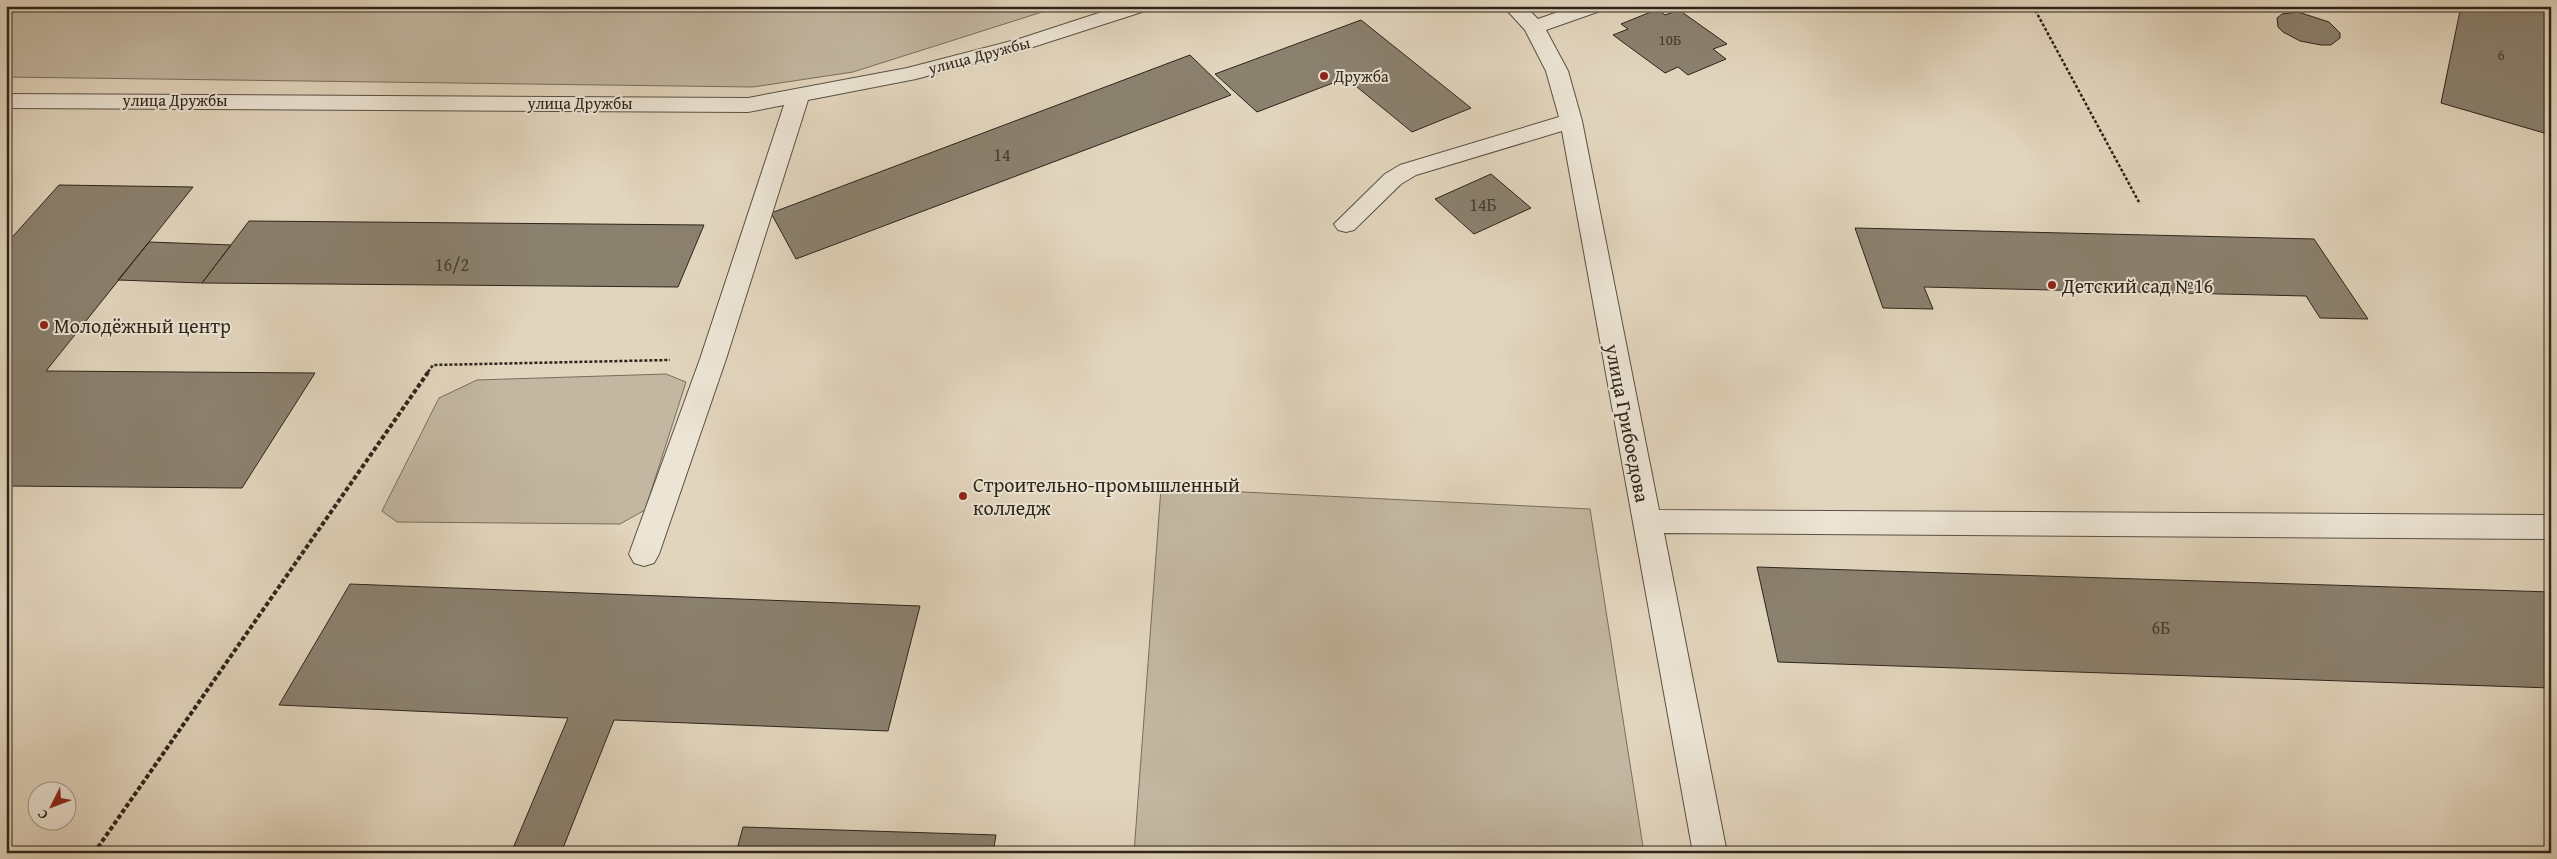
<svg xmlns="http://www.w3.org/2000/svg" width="2557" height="859" viewBox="0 0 2557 859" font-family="'Gentium Book Plus',serif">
<rect width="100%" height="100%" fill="#e2d5bd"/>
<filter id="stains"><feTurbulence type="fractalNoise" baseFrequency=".004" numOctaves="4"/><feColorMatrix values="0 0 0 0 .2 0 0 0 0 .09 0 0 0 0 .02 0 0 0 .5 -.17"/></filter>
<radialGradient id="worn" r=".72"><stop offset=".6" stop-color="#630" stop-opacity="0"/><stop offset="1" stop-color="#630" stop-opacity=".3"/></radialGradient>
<!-- green -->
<path fill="#c3b7a1" stroke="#786e5e" d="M8,6H1061L853,72L753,87L6,77V8Z
M666,374L686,382L645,510L620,524L397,522L382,511L439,398L477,380Z
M1161,488L1590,509L1644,853H1134Z"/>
<!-- building -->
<path fill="#8b816f" stroke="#2d251a" d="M2461,6H2551V135L2441,103Z
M1658,9L1665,15L1679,10L1727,44L1713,49L1726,59L1688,75L1678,67L1665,73L1613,35L1628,29L1621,24Z
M2298,12L2329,22L2340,33V38L2331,45H2321L2300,41L2283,32L2278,27L2277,18L2282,14Z
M1361,20L1471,108L1412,132L1346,78L1257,112L1215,74Z
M1190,55L1231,95L796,259L771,213Z
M1491,174L1531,208L1474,234L1435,199Z
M59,185L193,187L46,371L315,373L242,488L6,486V244Z
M249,221L704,225L678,287L202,283Z
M1855,228L2314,239L2368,319L2320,318L2306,296L1924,287L1933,309L1883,308Z
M149,242L231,245L202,283L118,280Z
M1757,567L2551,592V688L1778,662Z
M350,584L920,606L888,731L614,720L561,853H511L568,718L279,705Z
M743,827L996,835L993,853H736Z"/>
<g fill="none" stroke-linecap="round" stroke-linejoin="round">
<defs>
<path id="minor" d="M1120,6H1151L1148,10L1033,47L916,79L808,100L726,359L659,554L654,563L644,566L634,563L629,554L700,359L784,105L748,112L6,108V94L748,98L907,68L1019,39Z
M1503,6H1525L1538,19L1575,6H1606L1603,10L1546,30L1568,71L1582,121L1659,510L2551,515V539L1664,533L1727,853H1693L1562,131L1416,175L1401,184L1354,230L1346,232L1338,230L1334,224L1385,174L1400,165L1559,117L1546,71L1525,30Z"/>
</defs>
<!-- minor casing -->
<use href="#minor" stroke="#5a5143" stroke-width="2"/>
<!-- path-far1 -->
<path stroke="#2d251a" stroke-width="2.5" stroke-dasharray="3 2" stroke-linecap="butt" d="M2033,6L2140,204
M428,372L433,365L670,360"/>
<!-- path -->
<path stroke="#2d251a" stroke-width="4" stroke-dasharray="4.5 2.5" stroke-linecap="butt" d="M94,853L429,371"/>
<!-- minor -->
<use href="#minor" fill="#ece4d4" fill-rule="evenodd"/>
</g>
<!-- markers -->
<g fill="#8f2418" stroke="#ece4d4" stroke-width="2">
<circle cx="1324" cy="76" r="5"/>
<circle cx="2052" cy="285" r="5"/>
<circle cx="44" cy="325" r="5"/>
<circle cx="963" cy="496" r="5"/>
</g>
<g text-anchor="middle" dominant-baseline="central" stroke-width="4" stroke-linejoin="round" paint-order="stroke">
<!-- far-number labels -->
<g font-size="15" fill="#443c2f">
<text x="1670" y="39">10Б</text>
<text x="2501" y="54">6</text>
</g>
<!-- far-street labels -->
<g font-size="16" fill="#2d251a" stroke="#ece4d4">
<text transform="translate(979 55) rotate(-15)">улица Дружбы</text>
<text x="175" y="100">улица Дружбы</text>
<text x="580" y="103">улица Дружбы</text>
</g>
<!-- far-poi labels -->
<g font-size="16" fill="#2d251a" stroke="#ece4d4" text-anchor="start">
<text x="1334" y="76">Дружба</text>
</g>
<!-- number labels -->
<g font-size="18" fill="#443c2f">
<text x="1002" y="154">14</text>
<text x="1483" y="204">14Б</text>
<text x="452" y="264">16/2</text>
<text x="2161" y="627">6Б</text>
</g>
<!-- poi labels -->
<g font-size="20" fill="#2d251a" stroke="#ece4d4" text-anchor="start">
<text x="2062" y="285">Детский сад №16</text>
<text x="54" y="325">Молодёжный центр</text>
<text x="973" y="484">Строительно-промышленный<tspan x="973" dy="23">колледж</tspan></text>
</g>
<!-- street labels -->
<g font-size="20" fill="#2d251a" stroke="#ece4d4">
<text transform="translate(1628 423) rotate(79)">улица Грибоедова</text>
</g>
</g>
<!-- margin -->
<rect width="2557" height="859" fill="none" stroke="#e2d5bd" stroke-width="25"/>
<rect x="8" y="8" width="2542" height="844" fill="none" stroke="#2d251a" stroke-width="2.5"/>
<rect x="12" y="12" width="2532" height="834" fill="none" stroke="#2d251a"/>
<!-- north arrow -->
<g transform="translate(52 806) rotate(228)"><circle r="24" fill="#ece4d4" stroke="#a0988a"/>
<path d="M0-4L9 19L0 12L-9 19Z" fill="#8f2418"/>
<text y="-8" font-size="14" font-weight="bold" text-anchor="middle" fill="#2d251a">С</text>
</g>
<rect width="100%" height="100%" filter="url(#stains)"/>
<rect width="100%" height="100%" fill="url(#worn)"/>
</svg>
